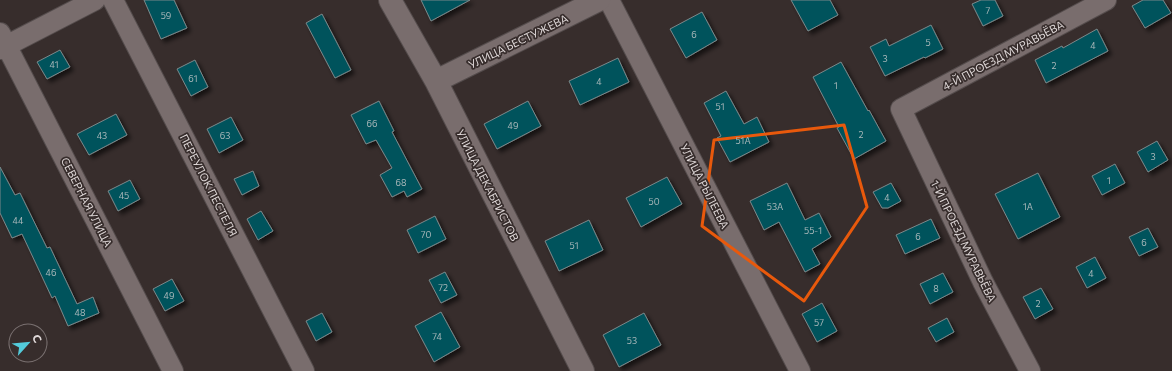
<svg xmlns="http://www.w3.org/2000/svg" width="1172" height="371" viewBox="0 0 1172 371" font-family="Commissioner,sans-serif">
<defs>
<filter id="shadow"><feDropShadow dx="3.5" dy="3.5" stdDeviation="2" flood-color="#0009"/></filter>
</defs>
<rect width="100%" height="100%" fill="#372d2c"/>
<!-- building -->
<path fill="#02535c" stroke="#7b888a" filter="url(#shadow)" d="M144,0H174L187,28L161,39Z
M421,0H470L431,21Z
M791,0H830L838,15L808,31Z
M981,0H995L1003,16L983,26L972,4Z
M1143,0H1163L1171,13L1145,28L1132,6Z
M702,12L717,40L686,58L670,29Z
M322,14L351,70L335,78L306,23Z
M931,25L943,49L925,58L924,57L885,76L870,47L886,39L889,46Z
M1097,29L1108,51L1046,83L1035,60L1062,46L1063,48Z
M60,50L70,67L47,79L37,62Z
M618,58L629,82L580,105L569,81Z
M195,60L208,87L191,96L177,69Z
M841,62L868,111L869,110L886,141L854,159L837,128L839,127L813,77Z
M726,91L744,124L757,117L769,142L730,162L717,138L721,136L704,103Z
M379,101L394,131L392,132L422,189L407,197L404,191L392,197L380,175L392,168L376,140L366,144L351,115Z
M528,101L541,126L497,149L484,124Z
M116,114L127,135L89,155L77,134Z
M231,117L243,140L219,153L207,129Z
M1157,141L1168,160L1148,172L1137,152Z
M1115,164L1125,183L1102,195L1092,176Z
M0,167L15,195L20,193L47,248L50,247L77,304L93,297L99,313L68,326L55,296L52,298L22,234L12,238L0,213Z
M253,171L259,186L242,195L234,179Z
M1038,173L1060,217L1018,239L995,194Z
M667,177L682,204L641,227L626,198Z
M130,180L140,199L118,211L108,191Z
M787,183L805,220L819,213L831,237L812,249L820,264L805,272L779,222L764,230L750,201Z
M891,183L901,201L888,208H882L873,192Z
M261,211L273,231L258,240L247,219Z
M435,216L446,239L418,253L407,230Z
M931,219L940,238L905,254L896,235Z
M589,220L603,250L559,271L545,241Z
M1148,228L1158,247L1139,256L1129,237Z
M1095,257L1106,278L1087,288L1076,267Z
M445,272L457,295L441,303L429,280Z
M943,273L953,292L930,304L920,284Z
M172,279L184,301L165,311L153,289Z
M1041,288L1053,309L1035,319L1023,297Z
M822,303L837,331L817,342L802,314Z
M441,312L460,347L434,362L415,326Z
M322,313L332,332L316,341L306,321Z
M644,313L661,345L619,367L603,335Z
M947,318L954,332L936,342L928,328Z"/>
<g fill="none" stroke-linecap="round" stroke-linejoin="round">
<defs>
<path id="minor" d="M113,0L304,371
M609,0L800,371
M0,33L173,371
M0,49L95,0
M1030,371L983,282L901,109L1106,0"/>
<path id="tertiary" d="M390,0L436,81L583,371
M436,81L599,0"/>
</defs>
<!-- minor casing -->
<use href="#minor" stroke="#544c4c" stroke-width="22"/>
<!-- tertiary casing -->
<use href="#tertiary" stroke="#544c4c" stroke-width="24"/>
<!-- minor -->
<use href="#minor" stroke="#796d6d" stroke-width="20"/>
<!-- tertiary -->
<use href="#tertiary" stroke="#796d6d" stroke-width="22"/>
</g>
<!-- marked area -->
<path fill="none" stroke="#e8590c" stroke-width="3" stroke-linejoin="round" d="M844,125L867,207L804,301L702,226L714,140Z"/>
<g text-anchor="middle" dominant-baseline="central" stroke-width="3.5" stroke-linejoin="round" paint-order="stroke">
<!-- number labels -->
<g font-size="9" fill="#a8b7b9">
<text x="988" y="10">7</text>
<text x="166" y="15">59</text>
<text x="694" y="34">6</text>
<text x="928" y="42">5</text>
<text x="1093" y="45">4</text>
<text x="885" y="58">3</text>
<text x="54" y="64">41</text>
<text x="1054" y="65">2</text>
<text x="193" y="78">61</text>
<text x="599" y="81">4</text>
<text x="836" y="85">1</text>
<text x="720" y="106">51</text>
<text x="372" y="123">66</text>
<text x="513" y="125">49</text>
<text x="861" y="134">2</text>
<text x="102" y="135">43</text>
<text x="225" y="135">63</text>
<text x="743" y="140">51А</text>
<text x="1153" y="156">3</text>
<text x="1109" y="180">1</text>
<text x="401" y="182">68</text>
<text x="124" y="195">45</text>
<text x="887" y="197">4</text>
<text x="654" y="201">50</text>
<text x="775" y="206">53А</text>
<text x="1028" y="206">1А</text>
<text x="18" y="220">44</text>
<text x="813" y="230">55-1</text>
<text x="426" y="234">70</text>
<text x="918" y="236">6</text>
<text x="1144" y="242">6</text>
<text x="574" y="245">51</text>
<text x="51" y="272">46</text>
<text x="1091" y="273">4</text>
<text x="443" y="287">72</text>
<text x="936" y="288">8</text>
<text x="169" y="295">49</text>
<text x="1038" y="303">2</text>
<text x="80" y="312">48</text>
<text x="819" y="322">57</text>
<text x="437" y="336">74</text>
<text x="632" y="340">53</text>
</g>
<!-- street labels -->
<g font-size="11" fill="#dfd8d8" stroke="#372d2c">
<text transform="translate(518 41) rotate(-26)">УЛИЦА БЕСТУЖЕВА</text>
<text transform="translate(1003 55) rotate(-28)">4-Й ПРОЕЗД МУРАВЬЁВА</text>
<text transform="translate(209 185) rotate(63)">ПЕРЕУЛОК ПЕСТЕЛЯ</text>
<text transform="translate(488 185) rotate(63)">УЛИЦА ДЕКАБРИСТОВ</text>
<text transform="translate(705 186) rotate(63)">УЛИЦА РЫЛЕЕВА</text>
<text transform="translate(87 202) rotate(63)">СЕВЕРНАЯ УЛИЦА</text>
<text transform="translate(964 241) rotate(64)">1-Й ПРОЕЗД МУРАВЬЁВА</text>
</g>
</g>
<!-- north arrow -->
<g transform="translate(28 343) rotate(63)"><circle r="19" fill="#372d2c" stroke="#7a7171"/>
<path d="M0-3L7 15L0 10L-7 15Z" fill="#53cbdb"/>
<text y="-6" font-size="11" font-weight="bold" text-anchor="middle" fill="#dfd8d8">С</text>
</g>
</svg>
